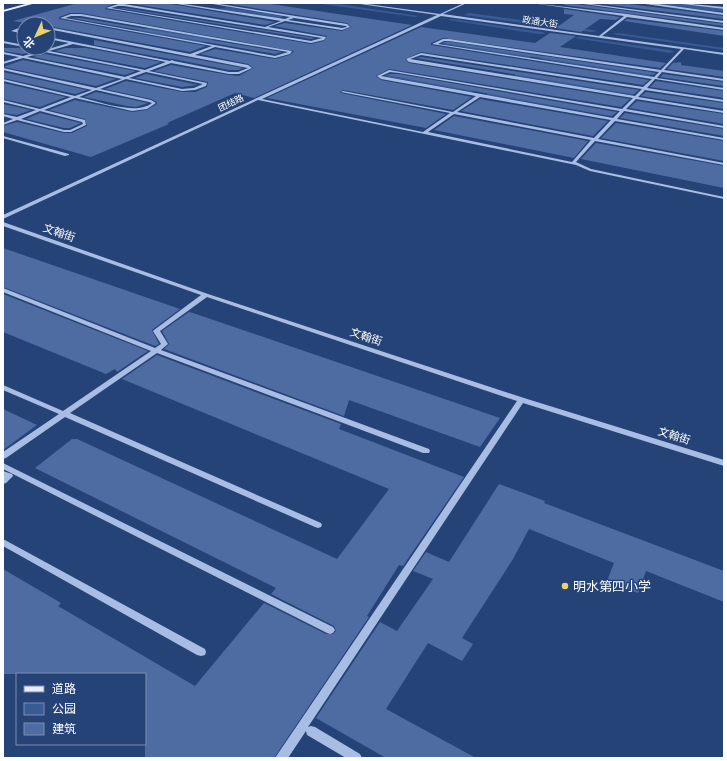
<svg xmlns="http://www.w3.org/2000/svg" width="727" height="761" viewBox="0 0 727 761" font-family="Rubik,'Noto Sans SC',sans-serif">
<rect width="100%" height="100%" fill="#264378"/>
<!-- green -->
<path fill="#395b95" d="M315,3H333L418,16L415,17Z
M674,3L724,9V12L655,4Z
M227,7L283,16L278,19L219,9Z
M469,13L593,30L598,31L591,32L464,15Z
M452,19L543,32L545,34H539L448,20Z
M148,28L214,39L202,43L137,31Z
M618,33L724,48V50L612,34Z
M579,37L670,50L675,52L670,53L575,38Z
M448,41L534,55L529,58L442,44Z
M545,56L653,72L649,76L540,59Z
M515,73L638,90L632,95L515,76Z
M390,74L476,89L471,92L384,76Z
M487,93L613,112L609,116L487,95Z"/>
<!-- building -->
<path fill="#4e6ca2" d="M78,3H116L106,7L105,9L311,44L324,41L327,36L274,26L285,23L342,31L351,27L347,23L223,3H264L412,25L254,98L235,93L167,123L169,124L91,157L3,132V126L17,122L64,133H72L87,126L85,119L49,110L75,100L132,112L147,110L157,104V102L151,99L105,89L126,81L182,92H195L207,87L208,82L154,71L171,65L229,75L239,76L253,68L248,64L200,54L215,49L275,59L290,55L294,51L81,13H70L59,17V19L206,46L190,52L48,26V24H31L13,21Z
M127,3H170L171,4L275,22L265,25Z
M564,3H575L576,4L724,24V26L564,5Z
M595,3H628L629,4L724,16V19Z
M118,8H124L315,38L311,39Z
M564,9L620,17L616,20L600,19L581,32L556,28L574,15L564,14Z
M71,18H81L282,52L275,54Z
M627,19L724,31V36L624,21Z
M421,27L535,43L550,33L576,36L560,47L666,63L660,68L443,38L431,43V45L649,80L643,85L421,52L405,59L409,63L630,99L621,107L389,69L376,76L381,80L472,97L453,110L343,90L340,92L341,93L446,114L426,128L267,98Z
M94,40L243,68L238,70H229L173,59H170L94,45Z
M444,42H449L656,73L653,75L443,43Z
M3,48H29L35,51L23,54L3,51Z
M65,48H86L161,62L145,68L55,51Z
M45,54L136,71L125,75L33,57Z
M421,57L639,90L634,94L416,58Z
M23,60L116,79L96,86L3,67Z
M681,62V65L724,71V77L667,69L673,63Z
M3,72L87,90L75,94L3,78Z
M146,74L198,85L182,87L135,78Z
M390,74H399L617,112L612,116L386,75Z
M663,74L724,82V86L660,77Z
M656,81L724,91V98L650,87Z
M3,83L66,97L40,107L3,99Z
M96,92L148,103L136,107L127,106L84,97Z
M646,92L724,103V109L641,96Z
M480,99L608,121L593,136L461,111Z
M637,101L724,114V124L629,108Z
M3,104L31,110L17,115L3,113Z
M40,113L81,123L70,128H64L26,119Z
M625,113L724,129V136L620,118Z
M454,116L588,141L574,158L434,130Z
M616,123L724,141V161L601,138Z
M596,143L724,166V188L581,159Z
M3,248L180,309L152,330L159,344L155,346L3,287Z
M3,294L148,351L117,372L115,369L106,374L3,332Z
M189,312L193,313L500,418L480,447L349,400L344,416L164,349L169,344L162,331Z
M157,355L341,424L339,429L464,477L403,566L399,565L367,616L369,617L274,758H145V674H3V569L61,603L58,606L195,686L264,603L326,634H333L336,631L334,626L271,594L276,588L35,468L72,439H77L337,559L389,489L122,379Z
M3,409L37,425L3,450Z
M499,484L545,501L544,503L724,571V602L646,571L638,593L607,581L614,563L529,529L513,559L462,638L473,644L462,661L428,643L386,709L476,758H386L316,718L380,622L397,631L433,579L413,571L426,552L449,562Z"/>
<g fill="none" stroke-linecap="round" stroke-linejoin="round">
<!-- minor -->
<path fill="#a8bde3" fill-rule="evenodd" d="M171,3H177L285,19L290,17L207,3H213L347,24L350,27L342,30L285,21L268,27L326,37L324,40L311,43L106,8L118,4H124L265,27L281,21ZM118,6H124L322,38L311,41L111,8ZM294,18L346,26L347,27L342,28L288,20Z
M353,3H360L440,14L464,3H467L443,14L599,36L624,16L531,3L627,14L724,28V30L627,17L602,36L724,53V55L684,49L664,70L724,79V81L662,72L657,78L724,88V90L655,79L647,88L724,100V102L645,90L638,97L724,111V113L636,99L626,109L724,126V128L624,111L617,119L724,138V140L615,121L598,139L724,163V165L595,141L576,162L591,169L724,197V199L590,171L576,165L258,100L3,219V215L437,15ZM441,16L681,49L661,70L449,39H443L432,44L652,79L643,87L421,53L406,59L409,62L633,98L622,109L389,70L377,76L381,79L476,96L453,112L343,91L341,92L450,113L423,132L262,99ZM444,41H449L659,72L654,77L438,44ZM421,55L642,89L635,96L410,59ZM390,72L399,73L620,111L613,118L381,76ZM480,97L611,120L594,138L457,112ZM454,114L591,140L572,162L428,132Z
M576,3H583L724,21V23Z
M629,3H651L724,13V15L645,4Z
M681,3L724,7V9L682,4Z
M71,14H81L292,51L290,54L275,58L215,47L195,55L248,65L252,68L239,74H229L171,63L149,71L207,83L206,86L195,90L182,91L126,79L100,89L151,100L156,103L147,109L132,111L75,98L44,110L85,120L86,125L71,132H64L17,120L3,125V123L13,119L3,116V114L17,117L36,110L3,102V100L40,109L71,97L3,81V79L75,96L92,90L3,70V68L96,88L122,79L23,58L3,64V62L19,57L3,54V52L23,56L41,51L30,48L45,50L69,43L48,39V37L170,61L172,60L174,61L229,72H238L248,68L48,29V27L190,54L212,46L60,18ZM71,16H81L288,52L275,56L65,18ZM73,44L166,62L145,70L49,51ZM45,52L141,71L125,77L27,57ZM146,72L203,84L194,88L182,89L129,78ZM96,90L149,102L152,103C136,116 98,101 79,97ZM40,111L82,122L83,124L70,130H64L21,119Z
M24,26V28L17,31L24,32V34L11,31Z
M3,41L24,45V47L3,43Z
M3,136L69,154V155L65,156L3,138Z
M3,222L208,294L524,398L724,460V466L523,403L308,727L311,726L315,727L360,754L362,758H346L307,735L306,731L288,758H275L517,401L207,297L160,331L168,344L161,350L429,449L430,451L429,453H423L157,353L70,413L321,523L322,525L321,527L318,528L315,527L65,417L6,458L3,459V452L59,414L3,390V385L63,411L151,351L3,292V288L155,348L161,344L153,331L154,330L201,295L3,226Z
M3,463L333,627L335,630L333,633L330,634L327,633L3,469Z
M3,471L12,474L13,476L6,483L3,484Z
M3,539L205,649L206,652L205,655L201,656L197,655L3,546Z"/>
<!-- major -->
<path fill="#e7edfc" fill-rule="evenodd" d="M29,3H36L3,12V10Z"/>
</g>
<!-- markers -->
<circle fill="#ecd26d" stroke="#264378" stroke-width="1.5" cx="565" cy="586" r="4"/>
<g text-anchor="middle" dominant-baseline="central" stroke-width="3" stroke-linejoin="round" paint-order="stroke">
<!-- far-street labels -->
<g font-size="9" fill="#fff" stroke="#264378">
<text transform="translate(540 22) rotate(8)">政通大街</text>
<text transform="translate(231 103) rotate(-25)">团结路</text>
</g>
<!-- street labels -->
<g font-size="11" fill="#fff" stroke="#264378">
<text transform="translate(59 233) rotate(19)">文翰街</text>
<text transform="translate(366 337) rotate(18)">文翰街</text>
<text transform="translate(674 436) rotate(17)">文翰街</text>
</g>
<!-- near-poi labels -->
<g font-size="13" fill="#fff" stroke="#264378" text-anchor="start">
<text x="573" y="586">明水第四小学</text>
</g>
</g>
<!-- border -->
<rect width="727" height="761" fill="none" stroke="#ffffff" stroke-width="8"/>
<!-- legend -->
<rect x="16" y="673" width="130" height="72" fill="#264378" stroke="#7d8eae"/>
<rect x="24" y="686" width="20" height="6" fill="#e7edfc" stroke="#7d8eae"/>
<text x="52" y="693" font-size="12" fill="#ffffff">道路</text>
<rect x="24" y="703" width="20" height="12" fill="#395b95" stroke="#7d8eae"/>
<text x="52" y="713" font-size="12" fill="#ffffff">公园</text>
<rect x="24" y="723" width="20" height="12" fill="#4e6ca2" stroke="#7d8eae"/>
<text x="52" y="733" font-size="12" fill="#ffffff">建筑</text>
<!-- north arrow -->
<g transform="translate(36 36) rotate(226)"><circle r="19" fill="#264378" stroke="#7d8eae"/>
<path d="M0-3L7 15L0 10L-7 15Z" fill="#ecd26d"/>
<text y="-6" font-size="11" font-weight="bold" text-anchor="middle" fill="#ffffff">北</text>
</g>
</svg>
